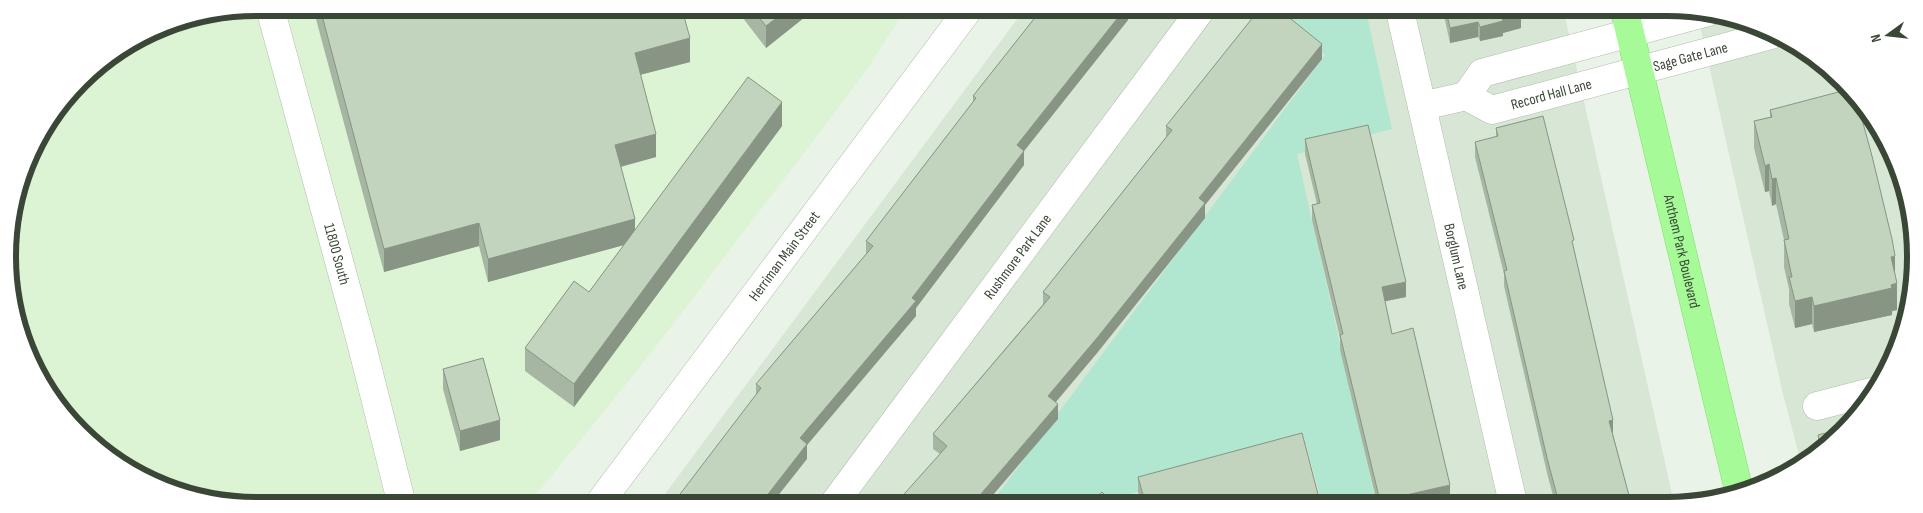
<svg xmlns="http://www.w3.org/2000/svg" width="1923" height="513" viewBox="0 0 1923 513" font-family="'Sofia Sans Condensed',sans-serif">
<rect width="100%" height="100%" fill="#e9f3e7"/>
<!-- residential -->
<path fill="#d8e7d5" d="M1024,10L1564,12L1674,503L659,502Z
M1697,12H1715L1805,49L1873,118L1911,208V305L1890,367L1842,433L1801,463L1782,390Z"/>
<!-- commercial -->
<path fill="#dcf4d3" d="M257,8L905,10L871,63L843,102L644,362L531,501H208L132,472L59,408L16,321L8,240L33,146L92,69L161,26Z"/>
<!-- green -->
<path fill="#b1e6d0" d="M1269,11H1366L1392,129L1297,154L1376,503H1322L1306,445L1101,502H992L1325,55Z"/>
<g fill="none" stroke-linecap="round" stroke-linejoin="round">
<defs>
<g id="minor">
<path id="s1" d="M270,8L361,342L401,501"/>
<path id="s2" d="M1400,11L1513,503"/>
<path d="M1466,96L1482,73L1708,12"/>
<path id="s3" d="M1422,106L1466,96L1492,110L1771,35"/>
<path d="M1817,406L1871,392"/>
<path id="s4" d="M601,501L968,10"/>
<path id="s5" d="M835,502L1200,11"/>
</g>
<g id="major">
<path id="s6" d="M1625,12L1739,491"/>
</g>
</defs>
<!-- minor casing -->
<use href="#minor" stroke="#aebeaa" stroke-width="29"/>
<!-- major casing -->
<use href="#major" stroke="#7be068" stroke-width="29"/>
<!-- minor -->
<use href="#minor" stroke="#fff" stroke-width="28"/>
<!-- major -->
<use href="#major" stroke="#a6fb98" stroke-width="28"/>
</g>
<!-- wall -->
<path fill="#a7b6a3" d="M313,8L682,9L690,62L640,75L656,157L621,167L635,230L782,126L574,407L525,371V348L589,292L624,245L488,282L479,246L384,272Z
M736,9H815L766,48Z
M1041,10H1130L1128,12V20L1024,151V165L916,308V316L807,445V459L756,395V384L866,254V241L973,102V96Z
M1443,11L1521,12V28L1503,33V36L1480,41L1478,37L1450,43Z
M1322,59L1205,205V218L1097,353L1056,402L1058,419L940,454L933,449V434L1043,304V292L1166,137V126Z
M1770,110L1895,272L1897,310L1892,311V315L1814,332L1812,324L1795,328L1789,304V289L1784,267V240L1776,204L1772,206L1769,191L1765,192L1754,148V121L1770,117Z
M1496,128L1574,250L1613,434L1631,503H1555L1547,473L1504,286V274L1475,157V142L1496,137Z
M1305,139L1406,297L1385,301L1392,334L1450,500L1436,503H1377L1340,350V338L1312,220V205L1317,204L1305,154Z
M443,369L500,440L460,451L443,389Z
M1842,433L1818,450V435Z
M1138,477L1320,503L1141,502L1138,492Z"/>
<!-- shaded-wall -->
<path fill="#889484" d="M788,9H815L766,48V26Z
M1123,10H1130L1128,12V20L1024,151V165L916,308V316L807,445V459L773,502H762L800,438L912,298L1017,145Z
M1521,13V28L1503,33V36L1480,41V27L1502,18Z
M1478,22V37L1450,43V28Z
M690,38V62L635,76V53Z
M1322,44V59L1205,205V218L1097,353L1048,411V396L1199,198Z
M782,102V126L574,407V384Z
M656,134V157L615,168V145Z
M1769,164V191L1765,192V166Z
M1776,178V204L1772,206V179Z
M635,219V242L488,282V259Z
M479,223V246L384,272V249Z
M1895,256V282L1891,257Z
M1406,282V297L1382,302V287Z
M1897,283V310L1892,311V315L1814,332V306Z
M1812,297V324L1795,328V301Z
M1058,404V419L987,502H974Z
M500,420V440L460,451V431Z
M1613,420V435L1609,421Z
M1450,485V500L1436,503H1380V501Z"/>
<!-- building -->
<path fill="#c2d4bd" stroke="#889484" d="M320,8L682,9L690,38L635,53L656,134L615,145L635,219L488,259L479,223L384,249Z
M752,9H788L766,26Z
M1041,10H1124L1017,145L1024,151L912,298L916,301L800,438L807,444L762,502H674L761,388L756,384L873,246L866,241L976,98L973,96Z
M1258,11H1281L1322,44L1199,198L1205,203L1097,338L1048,396L1058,404L974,502H897L947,446L933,434L1050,297L1043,292L1172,130L1166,126Z
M1446,11L1521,12V13L1502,18L1503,21L1480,27L1478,22L1450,28Z
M748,77L782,102L574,384L525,348L574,281L589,292Z
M1846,90L1857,101L1872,156L1892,239L1895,256L1891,257L1897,283L1891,285L1892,288L1814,306L1812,297L1795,301L1789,277H1792L1784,240L1789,239L1776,178L1772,179L1769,164L1765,166L1754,121L1772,117L1770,110Z
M1543,116L1574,240L1572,241L1613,420L1609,421L1631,503H1559L1547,458L1504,271L1507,270L1475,142L1498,136L1496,128Z
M1368,125L1406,282L1382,287L1392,334L1413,328L1450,485L1380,501L1340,335L1343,334L1312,205L1320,203L1305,139Z
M483,358L500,420L460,431L443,369Z
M1846,428L1842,433L1821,448L1818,435Z
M1302,433L1320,502L1316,503L1145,502L1138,477Z
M1102,492L1112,502H1091Z"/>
<g text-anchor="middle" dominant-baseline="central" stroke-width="5" stroke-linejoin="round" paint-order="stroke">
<!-- street labels -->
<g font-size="15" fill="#3a4636" stroke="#fff">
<text stroke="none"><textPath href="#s3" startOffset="280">Sage Gate Lane</textPath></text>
<text stroke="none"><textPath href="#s3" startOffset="136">Record Hall Lane</textPath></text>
<text stroke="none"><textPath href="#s6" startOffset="246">Anthem Park Boulevard</textPath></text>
<text stroke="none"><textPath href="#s1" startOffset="255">11800 South</textPath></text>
<text stroke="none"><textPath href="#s4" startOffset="306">Herriman Main Street</textPath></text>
<text stroke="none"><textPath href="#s5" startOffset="306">Rushmore Park Lane</textPath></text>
<text stroke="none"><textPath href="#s2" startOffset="252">Borglum Lane</textPath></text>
</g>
</g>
<!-- crop -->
<path d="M0 0H1923V513H0ZM256 16H1667A240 240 0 0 1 1907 256V257A240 240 0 0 1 1667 497H256A240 240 0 0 1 16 257V256A240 240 0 0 1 256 16Z" fill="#fff" fill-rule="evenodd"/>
<path fill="none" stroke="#3a4636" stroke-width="6" d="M256 16H1667A240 240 0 0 1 1907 256V257A240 240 0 0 1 1667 497H256A240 240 0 0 1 16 257V256A240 240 0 0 1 256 16Z"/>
<!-- north arrow -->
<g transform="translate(1888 35) rotate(255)" stroke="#ffffff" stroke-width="4" paint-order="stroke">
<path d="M0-4L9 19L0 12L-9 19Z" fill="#3a4636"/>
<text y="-8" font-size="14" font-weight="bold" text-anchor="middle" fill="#3a4636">N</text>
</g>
</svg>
